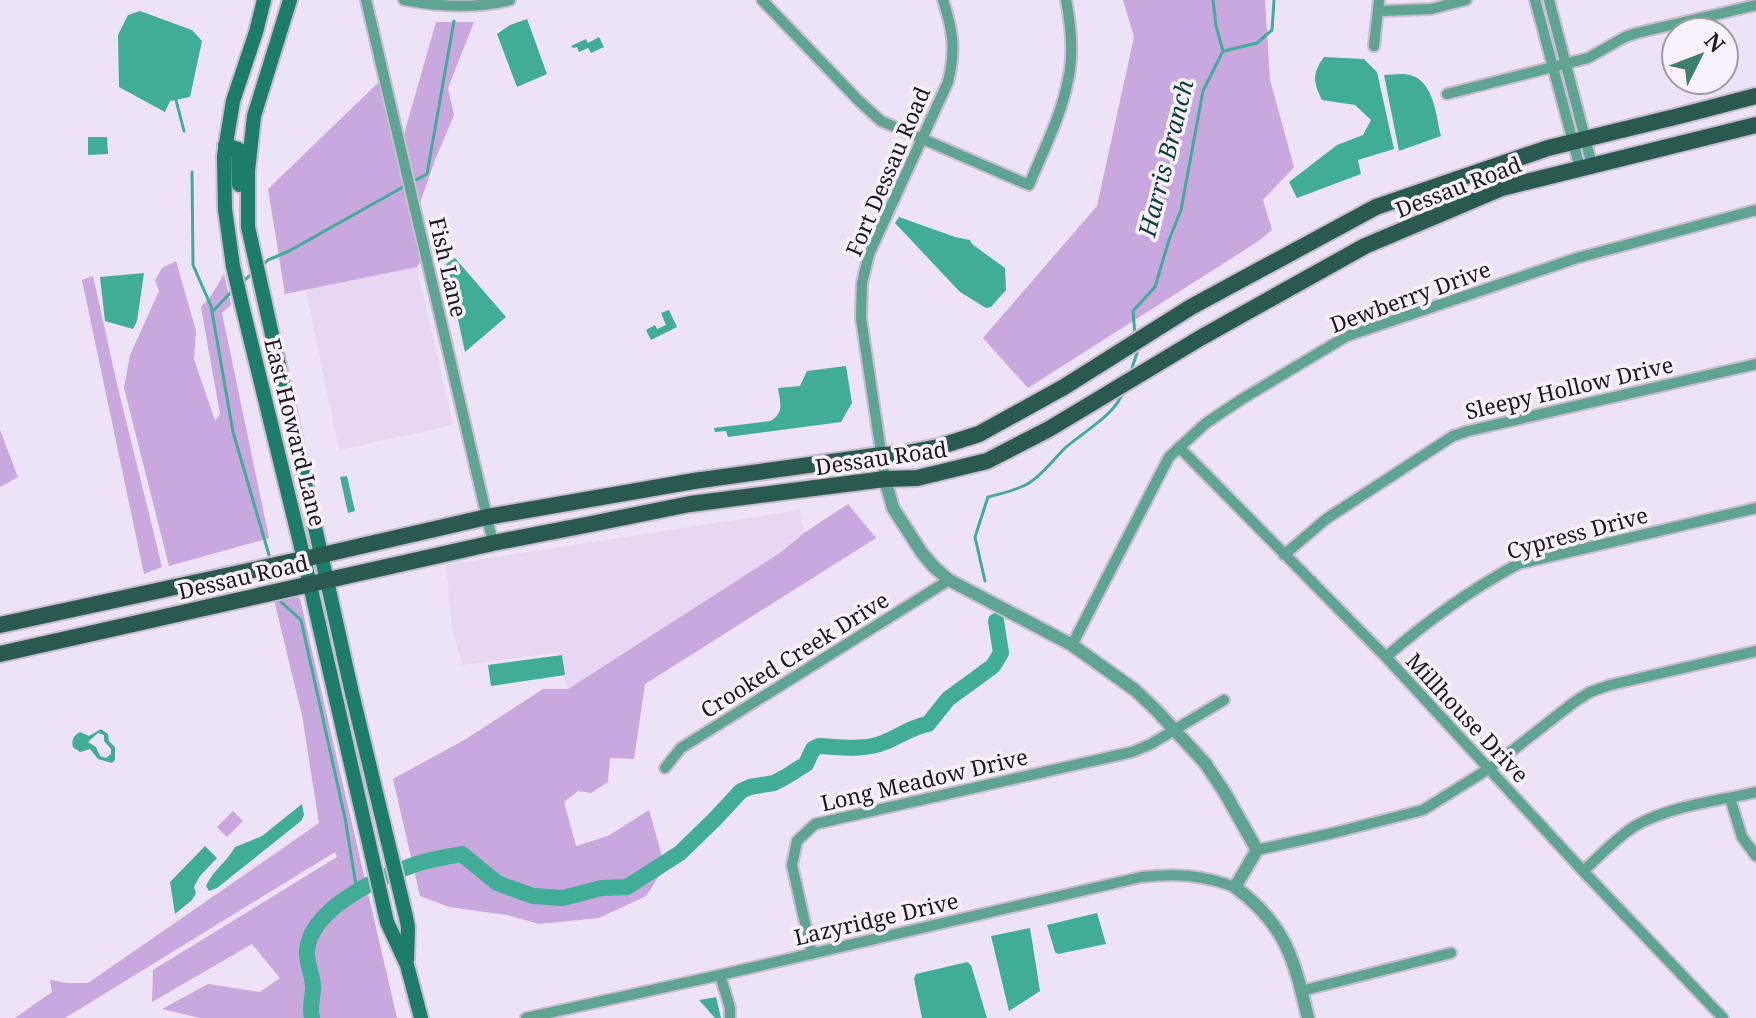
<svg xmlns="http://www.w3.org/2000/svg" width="1756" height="1018" viewBox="0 0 1756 1018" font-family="'Noto Serif',serif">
<rect width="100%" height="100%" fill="#eee2f6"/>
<!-- built -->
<path fill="#e7d7f2" d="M417,267L453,425L339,450L306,290Z
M800,510L804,533L780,553L567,689L560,652L462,665L452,627L446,565Z"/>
<!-- green -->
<path fill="#c9a7df" d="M1123,0H1265L1270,80L1294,167L1263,200L1272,230L1257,242L1028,388L983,338L1097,206L1134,37Z
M436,22H474L448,88L454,115L435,160L420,203L404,134Z
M380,81L421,261L417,267L285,294L268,189Z
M176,261L196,331L194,359L215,421L220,414L201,307L211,296L224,274L231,305L222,313L269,538L169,566L124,388L130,355L159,291L155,280L162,268Z
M93,276L117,384L162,567L144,574L82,280Z
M0,430L18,477L0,487Z
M848,504L876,538L645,684L634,759L610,758L608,782L591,793L578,791L564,802L576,846L608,836L649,810L665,867L646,896L599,918L539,924L507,915L449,907L420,896L393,779L466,739L543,689H568L780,553L804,533Z
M297,596L300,599L397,1018H200L162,1009L208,984L260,992L280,978L252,944L152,1002L153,970L337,857L335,852L65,1018H15L52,992L50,980L67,983H88L319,823L302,715L274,600Z
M233,811L243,821L227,837L217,827Z"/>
<!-- water -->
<path fill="#41ad97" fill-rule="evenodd" d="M140,11L192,30L202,41L190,97L170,101L165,112L119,87L118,35L128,15Z
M527,19L547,74L517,87L497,34L510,25Z
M599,37L604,47L591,53L588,48L579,52L577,47L573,48L571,46L586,39L588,43Z
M1324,57L1364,59L1377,72L1394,149L1358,160L1361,174L1297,198L1289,182L1337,145L1363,135L1371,120L1355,105L1322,100C1313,82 1312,74 1324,57Z
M1384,75C1392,75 1402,73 1410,75C1434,81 1436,116 1441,136L1399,151Z
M88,137H107L108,154L88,155Z
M899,217L955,237L970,240L972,244L1005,268L1006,290L991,307L986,308L960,292L895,223Z
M455,258L506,317L465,352L446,264Z
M144,273L137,321L133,329L105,321L100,277Z
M669,310L677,327L651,340L646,330L655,325L657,329L666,325L661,313Z
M846,366L852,403L841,422L728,437L726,431L715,432L714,428L770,421C785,413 780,402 778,388L800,386L807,371Z
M347,476L355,511L348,513L340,477Z
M562,655L565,675L491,686L488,665Z
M101,729L108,734L109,741L115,747V760L112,763L98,759L90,749L80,752L73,747C71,740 74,735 80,732L89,736ZM98,733L104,735V741L111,749V754L106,758L100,756L96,747L88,742Z
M302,804L304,815L301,821L217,888L209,891L206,886C212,871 227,862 235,847L262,836Z
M205,846L217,858L200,876L194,887L196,893L192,900L175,914L170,882Z
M1097,913L1106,944L1058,954L1055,952L1047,925Z
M1030,928L1040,991L1009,1011L991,936Z
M967,962L971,965L987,1018H922L914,979L916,974Z
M716,997L721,1018H715L699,1000Z"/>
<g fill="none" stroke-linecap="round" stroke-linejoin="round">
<!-- stream -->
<path stroke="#41ad97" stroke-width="3" d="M1224,51L1257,43L1272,30L1274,0
M176,100L184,131
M192,172L193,265L211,306L233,432L269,555
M416,180L427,174L454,21
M263,265L268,260L289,251L403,187
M241,283L254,272
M213,311L233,290
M1135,335L1133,311L1155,287L1169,240L1181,210L1203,91L1223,51L1216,26L1213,0
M1130,374L1137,353L1136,347
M985,581L975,537L988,497C1002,493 1016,491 1029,483C1043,474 1054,459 1065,448C1082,433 1116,414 1123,392
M281,602L301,620L345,818L357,891"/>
<!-- river -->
<path stroke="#41ad97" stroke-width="16" d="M312,1018C309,1008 313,998 313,987C313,975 306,962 307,951C310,910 375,879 408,867C425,860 444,857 462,854L497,883L533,896L563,898L601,888L627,887L680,853L715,819L741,791L750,787L774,783L787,776L806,764L813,749L819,746C841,747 864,751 885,742C900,736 911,727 928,724L948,699L993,666L1001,653L996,621"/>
<defs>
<path id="minor" d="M366,0L493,543
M404,0C440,7 475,9 510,0
M762,0L859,101L881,121L1029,185C1043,151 1061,117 1068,80C1074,55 1071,26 1066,0
M1535,0L1580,168
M1549,0L1592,165
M1379,11L1431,9L1466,0
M1374,46L1379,0
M1447,94L1588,58L1625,37L1637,33L1756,5
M1179,447L1386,657L1583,871L1723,1018
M885,479L861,318L862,283L869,254L948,82C956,50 953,31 943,0
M1284,555L1326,519L1453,436L1468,431L1756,364
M1072,645L1169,457L1206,423L1242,399L1347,336L1577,258L1756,210
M1386,657C1427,621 1470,590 1518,564L1756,508
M665,768L681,748L949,580
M1730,798L1742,837L1756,856
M1257,850L1333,833L1423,810L1490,768L1573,703L1590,692L1610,685L1756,651
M1583,871C1600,856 1616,838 1635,826C1669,806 1718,801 1756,792
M812,954L792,865L797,841L815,824L1132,752L1151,744L1224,700
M720,975L730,1008V1018
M1301,991L1451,953
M526,1018L720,975L1141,877C1177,873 1202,875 1235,887"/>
<path id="tertiary" d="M885,479L893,508L922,553L934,567L949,580L1072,645L1135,690L1157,711L1205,763L1225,793L1257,850L1235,887C1286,925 1294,959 1308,1018"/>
<path id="secondary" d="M264,0L256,32L233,101L224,156L225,209L233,266L242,305L304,559L387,922L407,965L421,1018
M290,0L254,116L248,171V227L352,693L406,917L408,927L407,960
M225,145L238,149L239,185"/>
<path id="primary" d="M0,625L322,555L487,517L694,481L881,455L902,454L938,447L979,434L1064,387L1191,307L1376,207L1548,148L1683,115L1756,96
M0,654L493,543L591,524L690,504L885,479L917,478L987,461L1049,429L1202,337L1365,246L1502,188L1756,125"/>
</defs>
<!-- minor casing -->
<use href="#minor" stroke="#c8becf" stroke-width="14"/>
<!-- tertiary casing -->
<use href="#tertiary" stroke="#c8becf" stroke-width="16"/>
<!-- secondary casing -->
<use href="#secondary" stroke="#c8becf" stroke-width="18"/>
<!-- primary casing -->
<use href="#primary" stroke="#c8becf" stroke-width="20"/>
<!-- minor -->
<use href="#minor" stroke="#5fa393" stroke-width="10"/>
<!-- tertiary -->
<use href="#tertiary" stroke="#5fa393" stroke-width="12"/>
<!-- secondary -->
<use href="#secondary" stroke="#1e7c6b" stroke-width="14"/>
<!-- primary -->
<use href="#primary" stroke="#2a5a4f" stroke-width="16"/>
</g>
<g text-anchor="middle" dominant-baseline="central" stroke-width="7" stroke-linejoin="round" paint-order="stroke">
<!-- street labels -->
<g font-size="22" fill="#1d181f" stroke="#f9f2fe">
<text transform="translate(887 171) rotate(-67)">Fort Dessau Road</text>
<text transform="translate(1458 186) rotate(-21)">Dessau Road</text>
<text transform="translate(449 267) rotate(77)">Fish Lane</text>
<text transform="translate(1410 296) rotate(-20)">Dewberry Drive</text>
<text transform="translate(1569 387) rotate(-13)">Sleepy Hollow Drive</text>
<text transform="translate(296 432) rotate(76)">East Howard Lane</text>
<text transform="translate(881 457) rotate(-8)">Dessau Road</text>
<text transform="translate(1577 532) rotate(-15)">Cypress Drive</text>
<text transform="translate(243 576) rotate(-13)">Dessau Road</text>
<text transform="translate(794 654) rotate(-32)">Crooked Creek Drive</text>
<text transform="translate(1468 717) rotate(47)">Millhouse Drive</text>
<text transform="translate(924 779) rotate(-13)">Long Meadow Drive</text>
<text transform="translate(876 918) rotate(-13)">Lazyridge Drive</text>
</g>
<!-- water labels -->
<g font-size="24" font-style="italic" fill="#0e3e35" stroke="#f9f2fe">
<text transform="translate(1165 158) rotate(-76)">Harris Branch</text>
</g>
</g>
<!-- north arrow -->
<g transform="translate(1700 56) rotate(48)"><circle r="38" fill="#f9f2fe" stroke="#a19ba5" stroke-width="2"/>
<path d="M0-6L14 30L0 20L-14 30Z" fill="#3c7f71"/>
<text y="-12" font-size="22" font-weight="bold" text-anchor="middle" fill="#1d181f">N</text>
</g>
</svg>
